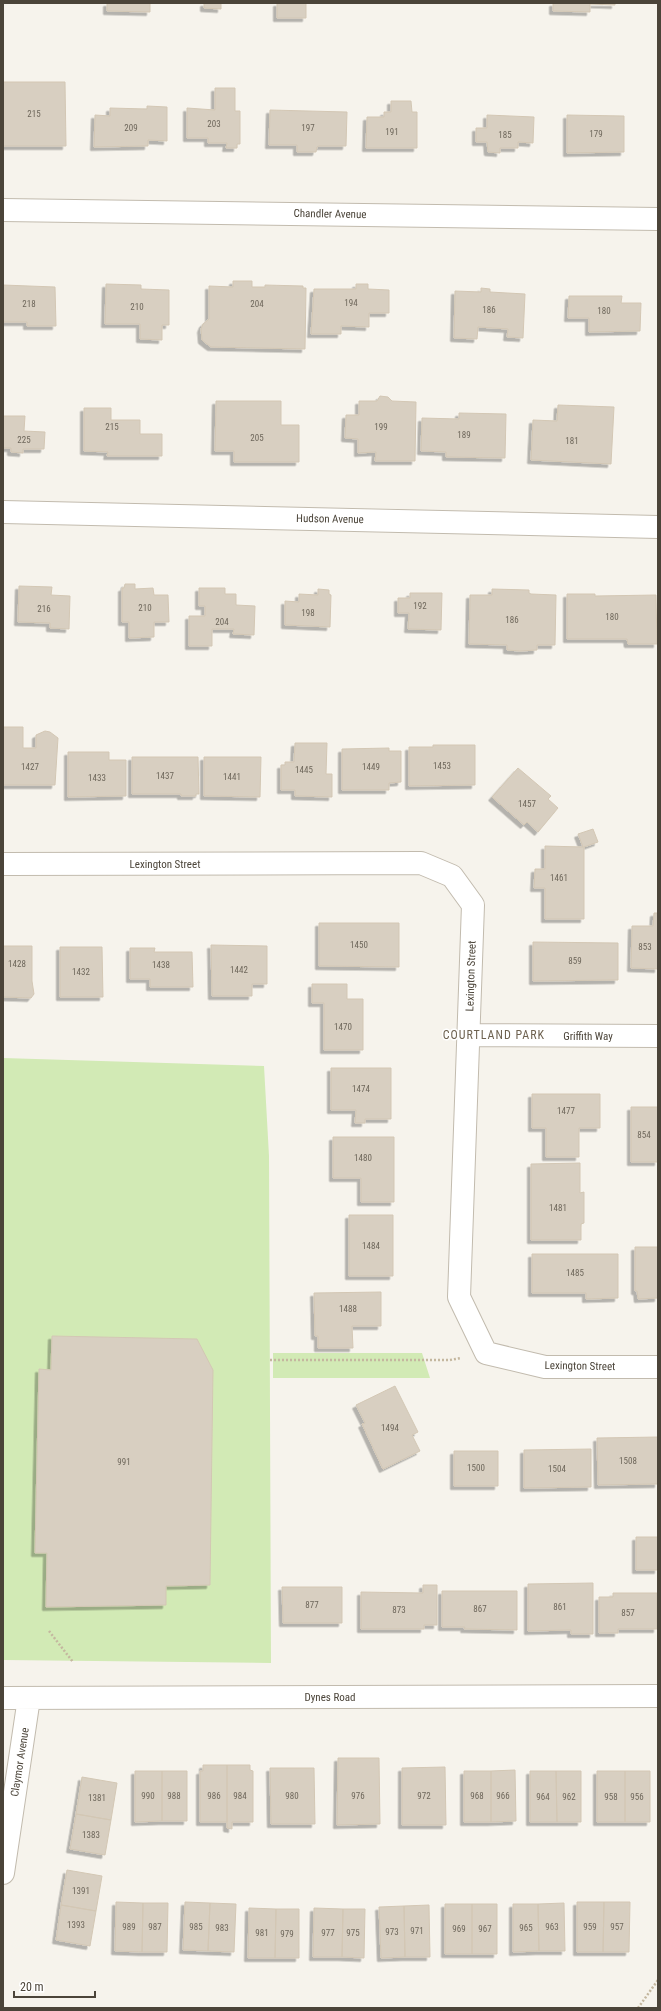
<svg xmlns="http://www.w3.org/2000/svg" width="661" height="2011" viewBox="0 0 661 2011" font-family="'Roboto Condensed',sans-serif">
<defs>
<filter id="shadow"><feDropShadow dx="-3.5" dy="3.5" stdDeviation="0" flood-color="#0004"/></filter>
</defs>
<rect width="100%" height="100%" fill="#f6f3ec"/>
<!-- green -->
<path fill="#d2eab5" d="M3,1058L264,1066L269,1156L271,1663L3,1660Z
M273,1353H422L430,1378H273Z"/>
<!-- building -->
<path fill="#d8cfc1" stroke="#d3c7b4" filter="url(#shadow)" d="M107,3H150V12L107,11Z
M204,3H221V9L204,8Z
M277,3H306V18H277Z
M553,3H615V5L590,4V12L553,11Z
M3,82H65L66,146H3Z
M215,88H235V111H240V144H237V148H226L227,143H208V138H187V108L215,110Z
M391,101H411L412,112H417V148H366L367,117H384V112H391Z
M147,106L167,107V141L148,140V146L94,147L95,115L110,116V108L147,109Z
M270,110L347,112L346,146H319L317,147L316,152H297V145H269Z
M487,115L534,117L533,143L518,142V148H500V153L488,152L487,142H476V128H487Z
M567,115L624,116V152L567,153Z
M233,281H252V287H265V285L303,286V288H306L305,349L211,347L207,344L202,340L201,329L203,324L209,319V286L233,287Z
M106,284L141,285V289L169,290V325H162V340L140,339V324H105Z
M356,284H368V289L389,290V313H369V327L341,326V334H311L314,289H356Z
M3,285L55,287L56,326H27V322H3Z
M481,288L490,289V292L525,294L523,338L507,337L508,329L478,327L477,339L454,338L455,291L481,292Z
M569,296H622L621,303H641L640,331L589,332V318H568Z
M380,396L388,397L392,401L416,402L415,461H375L376,452L358,453V439L345,438L346,415H359V401H377Z
M216,401H281V425H299V462H234V451H215Z
M558,405L614,407L611,464L531,460L533,420L557,421Z
M84,408H111V420H140V434H162V456H107L108,452L84,451Z
M459,413L506,414L505,458L446,457V452L421,451L422,418L459,419Z
M3,416H25L24,431L45,432L44,449H23V453L11,452V448H3Z
M125,584H135V589L153,588L154,595H168L169,622H154V637L129,638V622H122V588H124Z
M19,586L52,587L51,595L70,596L69,629L50,628V623L18,622Z
M199,588H225V594H236V605L255,606L254,635L233,634L234,629H212V646H189V616H205V606H199Z
M318,589L329,590V594L331,595L330,627L285,625V601L299,602V594L318,595Z
M492,589L529,590V593L531,594L556,595L555,645H537V650L520,651L507,650V645L469,644L470,595H492Z
M410,593H442L441,630L408,629L409,613H398V598H410Z
M567,594H595V596L656,595L657,644H628L627,639H567Z
M3,727H23V748H36V735L45,731L50,732L58,738L55,785H3Z
M295,743H327L326,774H332V797L295,796V790H281V765H285V762H294Z
M433,745H475V785L409,786V747H433Z
M389,748V751H401V782L389,783V790H342V749Z
M68,752H109V760H126V796L68,797Z
M132,757H198L199,794H196V796H181V794H132Z
M204,757H261L260,797L204,796Z
M518,768L551,796L548,799L558,808L538,832L527,822L524,825L492,797Z
M593,829L598,842L584,847V919H545V888H534L535,869H545V846L583,847L578,834Z
M654,913H658V969L631,968L632,926H653Z
M319,923H399V967L319,966Z
M533,942L618,943V980L533,981Z
M211,945L267,946V984H252V996H212Z
M3,946H32V981L34,994L31,998L3,997Z
M60,947H102L103,997H60Z
M130,948H155L154,952H192L193,987H150V979H130Z
M312,984H347V999H363V1050H324V1003H312Z
M331,1068H391V1119H365V1123H355L356,1110H331Z
M532,1094H600V1128H579V1157H546V1128H532Z
M631,1107H658V1162H631Z
M333,1137H394V1202H361V1178H333Z
M580,1163V1193L584,1192V1223L581,1224V1240H531V1164Z
M349,1215H393V1276H349Z
M635,1247H658V1298L638,1299L637,1291H635Z
M532,1254H618V1298L586,1299V1293H532Z
M381,1292V1326H352L353,1348H318V1336H315L314,1293Z
M52,1336L197,1339L213,1370L210,1585L166,1586V1605L46,1607L47,1553H35L39,1369L51,1370Z
M395,1386L418,1432L412,1435L420,1451L383,1469L362,1424L365,1423L356,1405Z
M658,1437V1484L598,1485L597,1438Z
M591,1449V1487L524,1488V1450Z
M454,1451H498V1486H454Z
M636,1537H658V1570H636Z
M593,1583V1634H571V1630L528,1631V1584Z
M423,1585H437V1625H424V1629H361V1592L423,1593Z
M282,1587H342V1623H283Z
M442,1591H517V1630L464,1629L465,1627H442Z
M613,1593H657V1629H618V1633H599V1597H613Z
M338,1758H379L380,1824L337,1825Z
M203,1765H227V1822H200V1771H203Z
M227,1765H250V1770L253,1771V1822H232V1829L227,1828Z
M445,1767L446,1825H402V1768Z
M270,1768H314L315,1824H271Z
M515,1770L516,1821L491,1822V1771Z
M135,1771H162V1821L135,1822Z
M162,1771H187V1821H162Z
M464,1771H491V1822H464Z
M530,1771H556L557,1822H530Z
M556,1771H581V1822H557Z
M597,1771H625V1822H597Z
M625,1771H650V1822H625Z
M82,1777L117,1783L111,1820L76,1814Z
M76,1814L111,1820L105,1855L70,1849Z
M67,1870L102,1876L96,1911L61,1905Z
M116,1902L143,1903L142,1952L115,1951Z
M185,1902L210,1903L208,1951L183,1950Z
M577,1902H604L603,1952H577Z
M604,1902H630L629,1952H603Z
M143,1903H168L167,1952H142Z
M210,1903L236,1904L234,1952L208,1951Z
M564,1903L565,1951H539L538,1904Z
M445,1904H472V1954H445Z
M472,1904H497V1954H472Z
M513,1904H538L539,1951L513,1952Z
M61,1905L96,1911L90,1946L56,1940Z
M429,1905L430,1957H405L404,1906Z
M404,1906L405,1957L381,1958L379,1907Z
M249,1908L276,1909L275,1958H248Z
M314,1908L343,1909L342,1957H313Z
M276,1909H299V1958H275Z
M343,1909H365L364,1958L342,1957Z"/>
<g fill="none" stroke-linecap="round" stroke-linejoin="round">
<defs>
<path id="minor" d="M3,210L658,219
M3,512L658,527
M3,864L421,863L452,876L473,905L459,1297L486,1353L545,1367H658
M469,1035L658,1036
M3,1698L658,1696
M3,1873L29,1698"/>
</defs>
<!-- minor casing -->
<use href="#minor" stroke="#c2bbae" stroke-width="24"/>
<!-- path -->
<path stroke="#c4b79f" stroke-width="2.5" stroke-dasharray="2 2" stroke-linecap="butt" d="M270,1360H450L461,1358
M49,1631L73,1662
M638,2008L658,1980"/>
<!-- minor -->
<use href="#minor" stroke="#fff" stroke-width="22"/>
</g>
<g text-anchor="middle" dominant-baseline="central" stroke-width="3" stroke-linejoin="round" paint-order="stroke">
<!-- number labels -->
<g font-size="9" fill="#6e675b">
<text x="34" y="114">215</text>
<text x="214" y="124">203</text>
<text x="131" y="128">209</text>
<text x="308" y="128">197</text>
<text x="392" y="132">191</text>
<text x="596" y="134">179</text>
<text x="505" y="135">185</text>
<text x="351" y="303">194</text>
<text x="29" y="304">218</text>
<text x="257" y="304">204</text>
<text x="137" y="307">210</text>
<text x="489" y="310">186</text>
<text x="604" y="311">180</text>
<text x="112" y="427">215</text>
<text x="381" y="427">199</text>
<text x="464" y="435">189</text>
<text x="257" y="438">205</text>
<text x="24" y="440">225</text>
<text x="572" y="441">181</text>
<text x="420" y="606">192</text>
<text x="145" y="608">210</text>
<text x="44" y="609">216</text>
<text x="308" y="613">198</text>
<text x="612" y="617">180</text>
<text x="512" y="620">186</text>
<text x="222" y="622">204</text>
<text x="442" y="766">1453</text>
<text x="30" y="767">1427</text>
<text x="371" y="767">1449</text>
<text x="304" y="770">1445</text>
<text x="165" y="776">1437</text>
<text x="232" y="777">1441</text>
<text x="97" y="778">1433</text>
<text x="527" y="804">1457</text>
<text x="559" y="878">1461</text>
<text x="359" y="945">1450</text>
<text x="645" y="947">853</text>
<text x="575" y="961">859</text>
<text x="17" y="964">1428</text>
<text x="161" y="965">1438</text>
<text x="239" y="970">1442</text>
<text x="81" y="972">1432</text>
<text x="343" y="1027">1470</text>
<text x="361" y="1089">1474</text>
<text x="566" y="1111">1477</text>
<text x="644" y="1135">854</text>
<text x="363" y="1158">1480</text>
<text x="558" y="1208">1481</text>
<text x="371" y="1246">1484</text>
<text x="575" y="1273">1485</text>
<text x="348" y="1309">1488</text>
<text x="390" y="1428">1494</text>
<text x="628" y="1461">1508</text>
<text x="124" y="1462">991</text>
<text x="476" y="1468">1500</text>
<text x="557" y="1469">1504</text>
<text x="312" y="1605">877</text>
<text x="560" y="1607">861</text>
<text x="480" y="1609">867</text>
<text x="399" y="1610">873</text>
<text x="628" y="1613">857</text>
<text x="148" y="1796">990</text>
<text x="174" y="1796">988</text>
<text x="214" y="1796">986</text>
<text x="240" y="1796">984</text>
<text x="292" y="1796">980</text>
<text x="358" y="1796">976</text>
<text x="424" y="1796">972</text>
<text x="477" y="1796">968</text>
<text x="503" y="1796">966</text>
<text x="543" y="1797">964</text>
<text x="569" y="1797">962</text>
<text x="611" y="1797">958</text>
<text x="637" y="1797">956</text>
<text x="97" y="1798">1381</text>
<text x="91" y="1835">1383</text>
<text x="81" y="1891">1391</text>
<text x="76" y="1925">1393</text>
<text x="129" y="1927">989</text>
<text x="155" y="1927">987</text>
<text x="196" y="1927">985</text>
<text x="552" y="1927">963</text>
<text x="590" y="1927">959</text>
<text x="617" y="1927">957</text>
<text x="222" y="1928">983</text>
<text x="526" y="1928">965</text>
<text x="459" y="1929">969</text>
<text x="485" y="1929">967</text>
<text x="417" y="1931">971</text>
<text x="392" y="1932">973</text>
<text x="262" y="1933">981</text>
<text x="328" y="1933">977</text>
<text x="353" y="1933">975</text>
<text x="287" y="1934">979</text>
</g>
<!-- street labels -->
<g font-size="11" fill="#4b4439" stroke="#fff">
<text transform="translate(330 214) rotate(1)">Chandler Avenue</text>
<text transform="translate(330 519) rotate(1)">Hudson Avenue</text>
<text x="165" y="864">Lexington Street</text>
<text transform="translate(471 976) rotate(-88)">Lexington Street</text>
<text x="588" y="1036">Griffith Way</text>
<text transform="translate(580 1366) rotate(1)">Lexington Street</text>
<text x="330" y="1697">Dynes Road</text>
<text transform="translate(20 1762) rotate(-81)">Claymor Avenue</text>
</g>
<!-- neighbourhood labels -->
<g font-size="12" letter-spacing="1" fill="#6e6250" stroke="#fff">
<text x="494" y="1035">COURTLAND PARK</text>
</g>
</g>
<!-- border -->
<rect width="661" height="2011" fill="none" stroke="#4b4439" stroke-width="8"/>
<!-- scale -->
<path d="M14 1991v6h81v-6" fill="none" stroke="#4b4439" stroke-width="2"/>
<text x="20" y="1991" font-size="12" fill="#4b4439" stroke="#ffffff" stroke-width="3" paint-order="stroke">20 m</text>
</svg>
